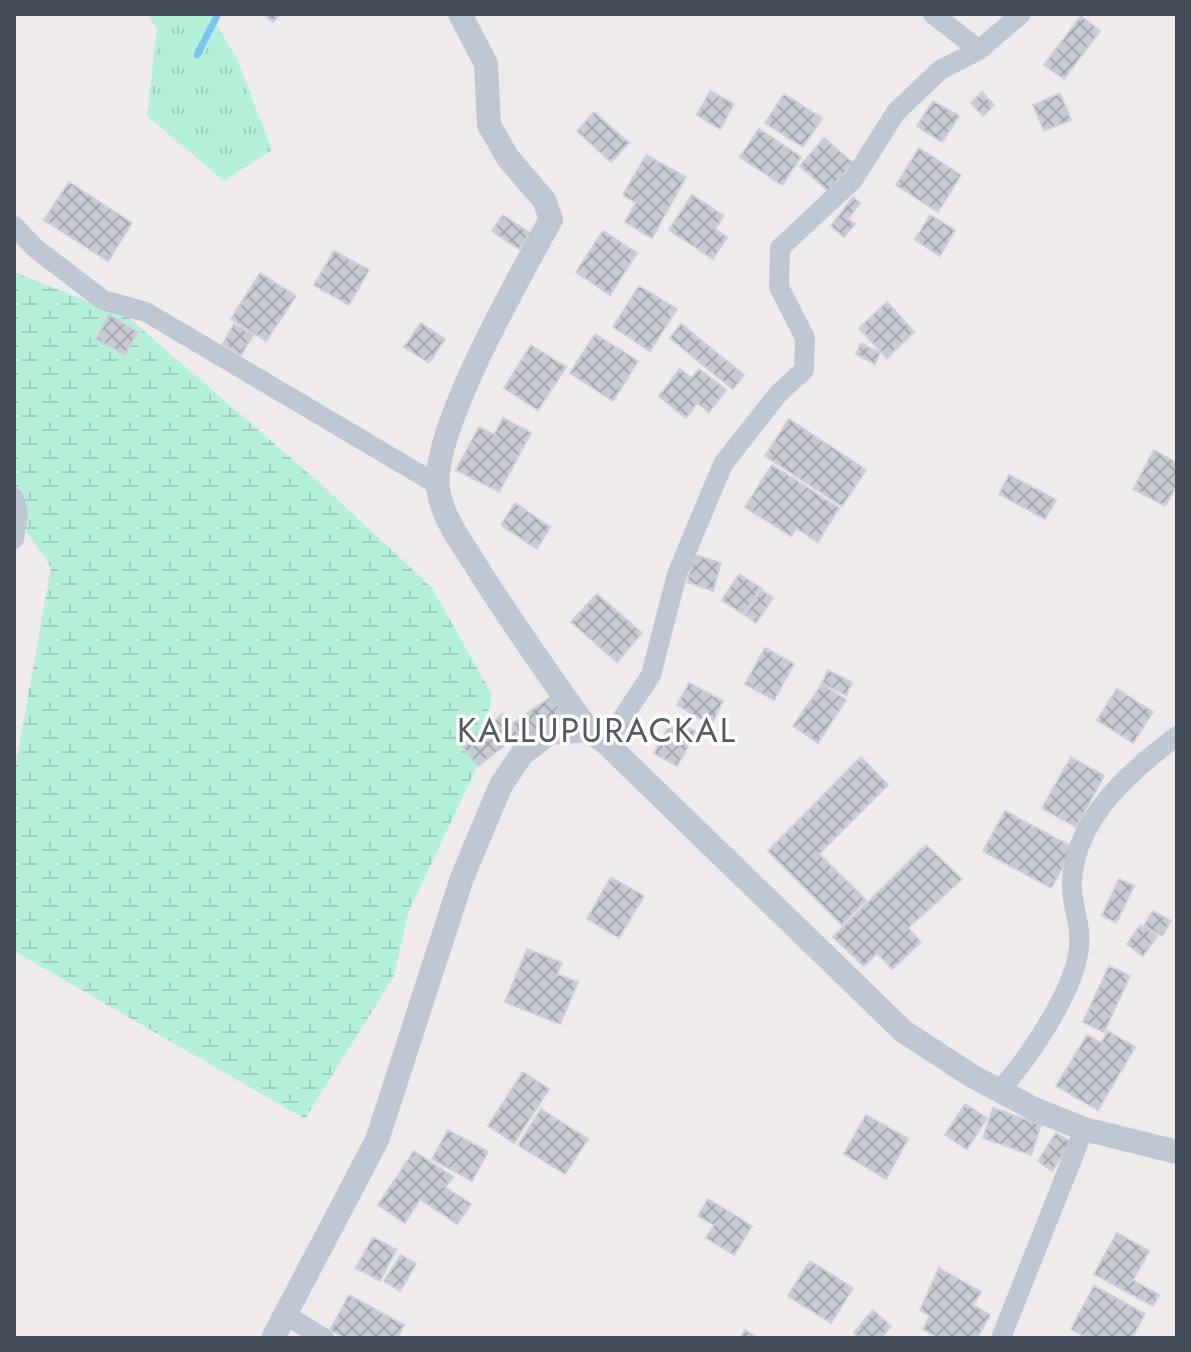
<svg xmlns="http://www.w3.org/2000/svg" width="1191" height="1352" viewBox="0 0 1191 1352" font-family="Jost,sans-serif">
<defs>
<pattern id="grass-tufts" width="24" height="20" patternUnits="userSpaceOnUse" patternTransform="scale(2)"><rect width="24" height="20" fill="#b4f1d8"/><path d="M3 7l-1-3M5 7V3M7 7l1-3M15 17l-1-3M17 17v-4M19 17l1-3" fill="none" stroke="#9cd0bc"/></pattern>
<pattern id="wetland-marsh" width="20" height="14" patternUnits="userSpaceOnUse" patternTransform="scale(2)"><rect width="20" height="14" fill="#b4f1d8"/><path d="M1 5h8M5 5V1M11 12h8M15 12V8" fill="none" stroke="#9cd0bc"/></pattern>
<pattern id="building-cross-hatch" width="8" height="8" patternUnits="userSpaceOnUse" patternTransform="scale(2)"><rect width="8" height="8" fill="#c9cbd4"/><path d="M0 0l8 8M0 8l8-8" fill="none" stroke="#a5a7af"/></pattern>
</defs>
<rect width="100%" height="100%" fill="#efebeb"/>
<!-- grass -->
<path fill="url(#grass-tufts)" d="M146,14H210L237,59L272,150L224,181L147,116L157,29Z"/>
<!-- wetland -->
<path fill="url(#wetland-marsh)" d="M14,272L129,318L323,486L432,588L492,695L475,771L408,913L394,976L305,1119L14,951V775L51,567L14,514Z"/>
<g fill="none" stroke-linecap="round" stroke-linejoin="round">
<!-- stream -->
<path stroke="#7dc3f2" stroke-width="7" d="M197,55L218,14"/>
</g>
<!-- building -->
<path fill="url(#building-cross-hatch)" stroke="#cecfd8" stroke-width="2" d="M264,14H280L273,22Z
M1081,16L1100,31L1064,79L1044,65Z
M710,91L734,104L720,129L697,115Z
M982,92L994,105L983,116L971,103Z
M1060,93L1071,120L1044,131L1033,105Z
M784,94L822,118L803,147L765,123Z
M933,101L959,116L942,142L917,126Z
M594,112L629,143L611,162L577,131Z
M759,129L801,157L782,185L740,157Z
M824,138L853,163L828,191L800,166Z
M919,148L961,175L938,212L896,185Z
M646,155L686,177L652,238L625,222L636,203L623,195Z
M69,182L132,223L108,261L44,220Z
M692,195L724,216L715,229L727,237L713,259L669,230Z
M853,197L860,203L848,219L855,224L844,237L831,226Z
M503,215L530,233L519,249L492,231Z
M930,215L955,230L940,256L915,240Z
M603,231L637,253L610,295L576,272Z
M334,251L369,270L349,305L314,285Z
M260,273L296,296L266,341L231,319Z
M639,286L677,309L650,351L613,327Z
M887,302L914,332L887,358L859,328Z
M109,315L138,332L125,355L96,339Z
M421,323L445,339L429,363L404,347Z
M234,324L253,335L241,355L223,344Z
M681,324L744,375L733,389L670,338Z
M595,334L638,361L613,401L570,373Z
M861,343L880,353L875,364L856,354Z
M531,345L566,367L538,410L504,388Z
M680,369L691,378L699,369L726,390L709,412L697,403L686,418L659,396Z
M503,418L531,433L499,492L456,470L479,427L494,435Z
M789,419L866,470L842,506L765,456Z
M1154,450L1177,463V485L1165,506L1133,489Z
M772,465L839,508L818,542L796,528L791,536L745,507Z
M1009,475L1056,500L1045,519L999,494Z
M515,503L550,527L537,549L501,525Z
M695,555L721,563L713,591L687,582Z
M739,574L761,588L743,614L722,600Z
M762,590L773,598L756,623L745,615Z
M597,594L642,633L617,662L571,622Z
M765,648L794,664L774,700L745,684Z
M828,670L852,683L846,695L822,683Z
M689,683L723,701L711,725L677,705Z
M822,684L846,700L818,743L793,726Z
M1117,689L1153,712L1133,743L1097,720Z
M555,694L569,715L526,745L512,724Z
M503,714L519,734L478,766L462,746Z
M673,719L696,732L677,766L654,753Z
M861,757L888,785L819,854L866,900L842,925L768,851Z
M1071,757L1104,776L1076,827L1042,808Z
M1005,811L1074,848L1051,888L983,851Z
M926,845L962,879L908,928L921,942L892,969L877,953L864,966L833,937Z
M611,877L644,896L619,938L587,919Z
M1119,879L1134,886L1116,923L1102,915Z
M1153,911L1171,921L1162,936L1144,926Z
M1140,925L1157,936L1143,956L1127,944Z
M527,949L562,963L557,974L578,982L560,1024L505,1002Z
M1109,966L1130,976L1104,1032L1083,1022Z
M1108,1031L1135,1047L1098,1110L1056,1086L1087,1035L1101,1043Z
M523,1072L549,1089L514,1143L488,1126Z
M965,1104L987,1118L967,1149L945,1135Z
M993,1108L1041,1125L1031,1155L983,1138Z
M541,1109L588,1139L565,1174L518,1145Z
M866,1115L908,1139L886,1179L844,1154Z
M448,1130L488,1152L472,1181L432,1159Z
M1056,1133L1071,1142L1052,1171L1038,1161Z
M414,1151L453,1177L445,1187L471,1204L457,1224L420,1199L405,1223L378,1205Z
M708,1199L752,1226L734,1255L706,1238L714,1225L698,1216Z
M1117,1233L1149,1251L1133,1280L1159,1295L1153,1306L1094,1274Z
M373,1237L396,1250L380,1281L356,1268Z
M401,1255L416,1264L400,1291L384,1281Z
M810,1261L853,1288L831,1323L788,1296Z
M939,1268L981,1292L973,1305L990,1315L977,1338H939L923,1329L930,1316L920,1310Z
M1094,1286L1145,1314L1132,1338H1087L1071,1329Z
M349,1295L404,1325L397,1338H345L330,1330Z
M873,1310L891,1326L881,1338H859L854,1333Z
M745,1330L758,1338H740Z"/>
<g fill="none" stroke-linecap="round" stroke-linejoin="round">
<!-- minor -->
<path stroke="#c0c7d4" stroke-width="20" d="M933,14L979,50
M14,226L35,248L103,300L146,312L438,485
M14,498L18,513L14,539
M606,743L651,675L677,574L723,464L778,394L804,370L805,338L779,287L780,248L853,180L896,112L940,70L979,50L1021,14
M999,1091C1028,1059 1075,991 1079,947C1082,924 1070,903 1072,880C1076,818 1130,771 1177,736
M284,1314L324,1338
M1001,1338L1084,1129"/>
<!-- tertiary -->
<path stroke="#c0c7d4" stroke-width="24" d="M460,14L486,64L489,125L508,158L544,200L551,219C521,275 432,428 438,487C441,516 460,540 475,564C510,621 549,675 588,730L606,743L903,1031L972,1076L1034,1109L1084,1129L1177,1152
M273,1338L377,1140L462,878L501,785L522,754L549,733L588,730"/>
</g>
<g text-anchor="middle" dominant-baseline="central" stroke-width="7" stroke-linejoin="round" paint-order="stroke">
<!-- neighbourhood labels -->
<g font-size="34" letter-spacing="2" fill="#575a61" stroke="#fff">
<text x="597" y="730">KALLUPURACKAL</text>
</g>
</g>
<!-- border -->
<rect width="1191" height="1352" fill="none" stroke="#424a5a" stroke-width="32"/>
</svg>
